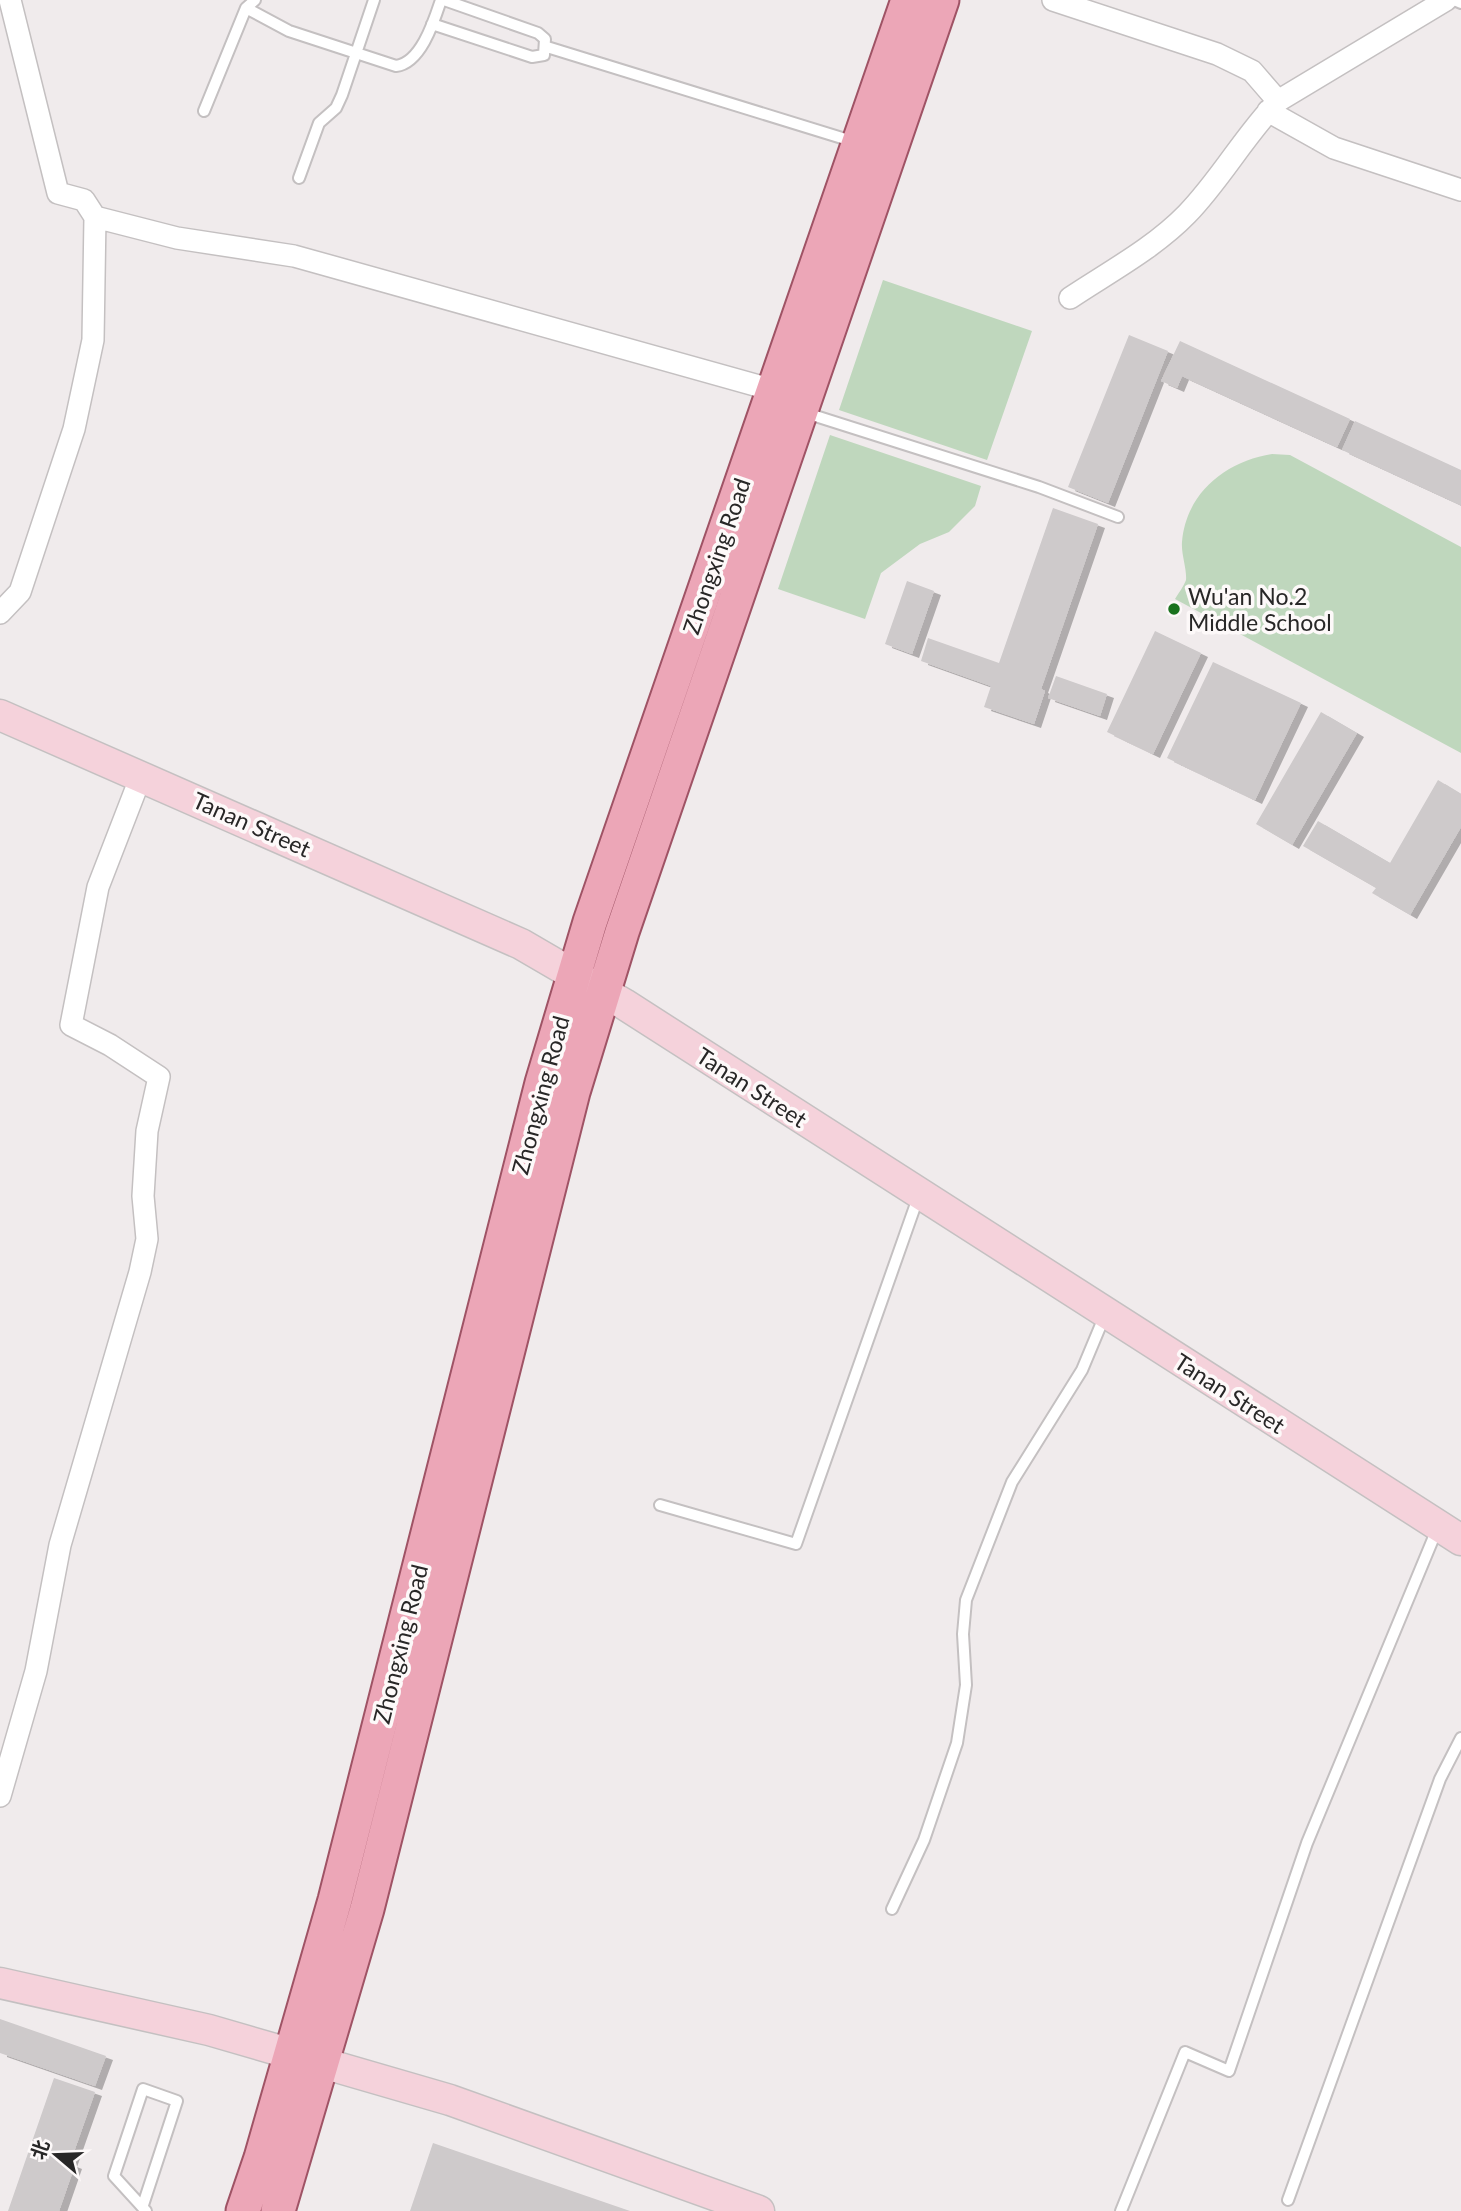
<svg xmlns="http://www.w3.org/2000/svg" width="1461" height="2211" viewBox="0 0 1461 2211" font-family="Lato,'Noto Sans SC',sans-serif">
<defs>
<filter id="shadow"><feDropShadow dx="7" dy="4" stdDeviation="0" flood-color="#0004"/></filter>
</defs>
<rect width="100%" height="100%" fill="#f0ebec"/>
<!-- green -->
<path fill="#bfd7bd" d="M883,280L1032,331L987,460L839,410Z
M830,435L981,486L975,506L949,532L920,544L881,573L865,619L778,589Z
M1272,454L1290,455L1461,547V753L1175,599C1178,594 1184,586 1186,580C1187,569 1181,554 1182,542C1186,493 1226,461 1272,454Z"/>
<!-- building -->
<path fill="#cecacb" filter="url(#shadow)" d="M1129,335L1168,351L1108,503L1068,487Z
M1180,341L1350,419L1337,447L1182,376L1177,388L1161,381Z
M1355,421L1461,470V505L1342,450Z
M1053,508L1098,524L1041,689L1045,691L1034,724L984,707L991,686L921,661L928,638L999,663Z
M907,581L934,591L912,654L885,644Z
M1155,631L1201,653L1153,754L1107,732Z
M1213,662L1301,703L1255,800L1167,758Z
M1056,676L1107,694L1100,716L1048,698Z
M1321,712L1357,733L1292,845L1256,824Z
M1438,780L1461,794V827L1410,915L1372,893L1376,888L1303,846L1318,821L1390,863Z
M0,2019L106,2056L95,2086L0,2053Z
M54,2078L95,2092L70,2163L75,2165L59,2211H8Z
M433,2143L630,2211H410Z"/>
<g fill="none" stroke-linecap="round" stroke-linejoin="round">
<defs>
<path id="lane" d="M1454,0L1461,3
M246,8L289,31L396,66C421,63 434,21 441,0
M432,24L532,57L544,55L545,39L538,33L444,0
M547,47L855,142
M204,111L246,8L255,0
M299,178L319,123L336,108L342,95L374,0
M806,413L1039,487L1118,517
M660,1505L796,1544L919,1195
M892,1909L924,1840L957,1743L966,1685L963,1634L966,1600L1012,1482L1082,1370L1105,1315
M1288,2200L1440,1779L1461,1738
M143,2205L177,2101L143,2089L114,2176L146,2211
M1121,2211L1185,2052L1229,2071L1307,1843L1438,1527"/>
<path id="street" d="M1053,0L1217,54L1252,71L1278,101
M1268,111L1334,148L1461,190
M95,217L177,238L294,256L773,390
M1070,298C1109,272 1154,248 1187,214C1221,179 1244,136 1278,101L1446,0
M0,613L20,592L74,429L93,340L95,217L84,200L58,193L10,0
M0,1796L36,1671L60,1545L140,1272L147,1239L143,1196L147,1131L159,1077L110,1045L71,1025L98,887L141,776"/>
<path id="secondary" d="M0,715L521,944L624,1004L1461,1540
M0,1983L209,2030L450,2100L759,2211"/>
<path id="primary" d="M243,2211L261,2158L335,1900L542,1083L590,922L908,0
M278,2211L367,1909L573,1092L622,932L942,0"/>
</defs>
<!-- lane casing -->
<use href="#lane" stroke="#c4c0c1" stroke-width="14"/>
<!-- street casing -->
<use href="#street" stroke="#c4c0c1" stroke-width="24"/>
<!-- secondary casing -->
<use href="#secondary" stroke="#c4c0c1" stroke-width="33"/>
<!-- primary casing -->
<use href="#primary" stroke="#9f5365" stroke-width="37"/>
<!-- lane -->
<use href="#lane" stroke="#fff" stroke-width="10"/>
<!-- street -->
<use href="#street" stroke="#fff" stroke-width="21"/>
<!-- secondary -->
<use href="#secondary" stroke="#f5d2db" stroke-width="30"/>
<!-- primary -->
<use href="#primary" stroke="#eca6b7" stroke-width="33"/>
</g>
<!-- markers -->
<circle fill="#1a721e" stroke="#fdf9f9" stroke-width="2.5" cx="1174" cy="609" r="7"/>
<g text-anchor="middle" dominant-baseline="central" stroke-width="7" stroke-linejoin="round" paint-order="stroke">
<!-- street labels -->
<g font-size="23" fill="#282727" stroke="#fdf9f9">
<text transform="translate(716 556) rotate(-71)">Zhongxing Road</text>
<text transform="translate(252 824) rotate(24)">Tanan Street</text>
<text transform="translate(752 1087) rotate(33)">Tanan Street</text>
<text transform="translate(540 1095) rotate(-75)">Zhongxing Road</text>
<text transform="translate(1230 1393) rotate(33)">Tanan Street</text>
<text transform="translate(400 1644) rotate(-76)">Zhongxing Road</text>
</g>
<!-- poi labels -->
<g font-size="23" fill="#282727" stroke="#fdf9f9" text-anchor="start">
<text x="1188" y="596">Wu'an No.2<tspan x="1188" dy="26">Middle School</tspan></text>
</g>
</g>
<!-- north arrow -->
<g transform="translate(56 2155) rotate(289)" stroke="#fdf9f9" stroke-width="5" paint-order="stroke">
<path d="M0-5L12 26L0 18L-12 26Z" fill="#282727"/>
<text y="-10" font-size="19" font-weight="bold" text-anchor="middle" fill="#282727">北</text>
</g>
</svg>
